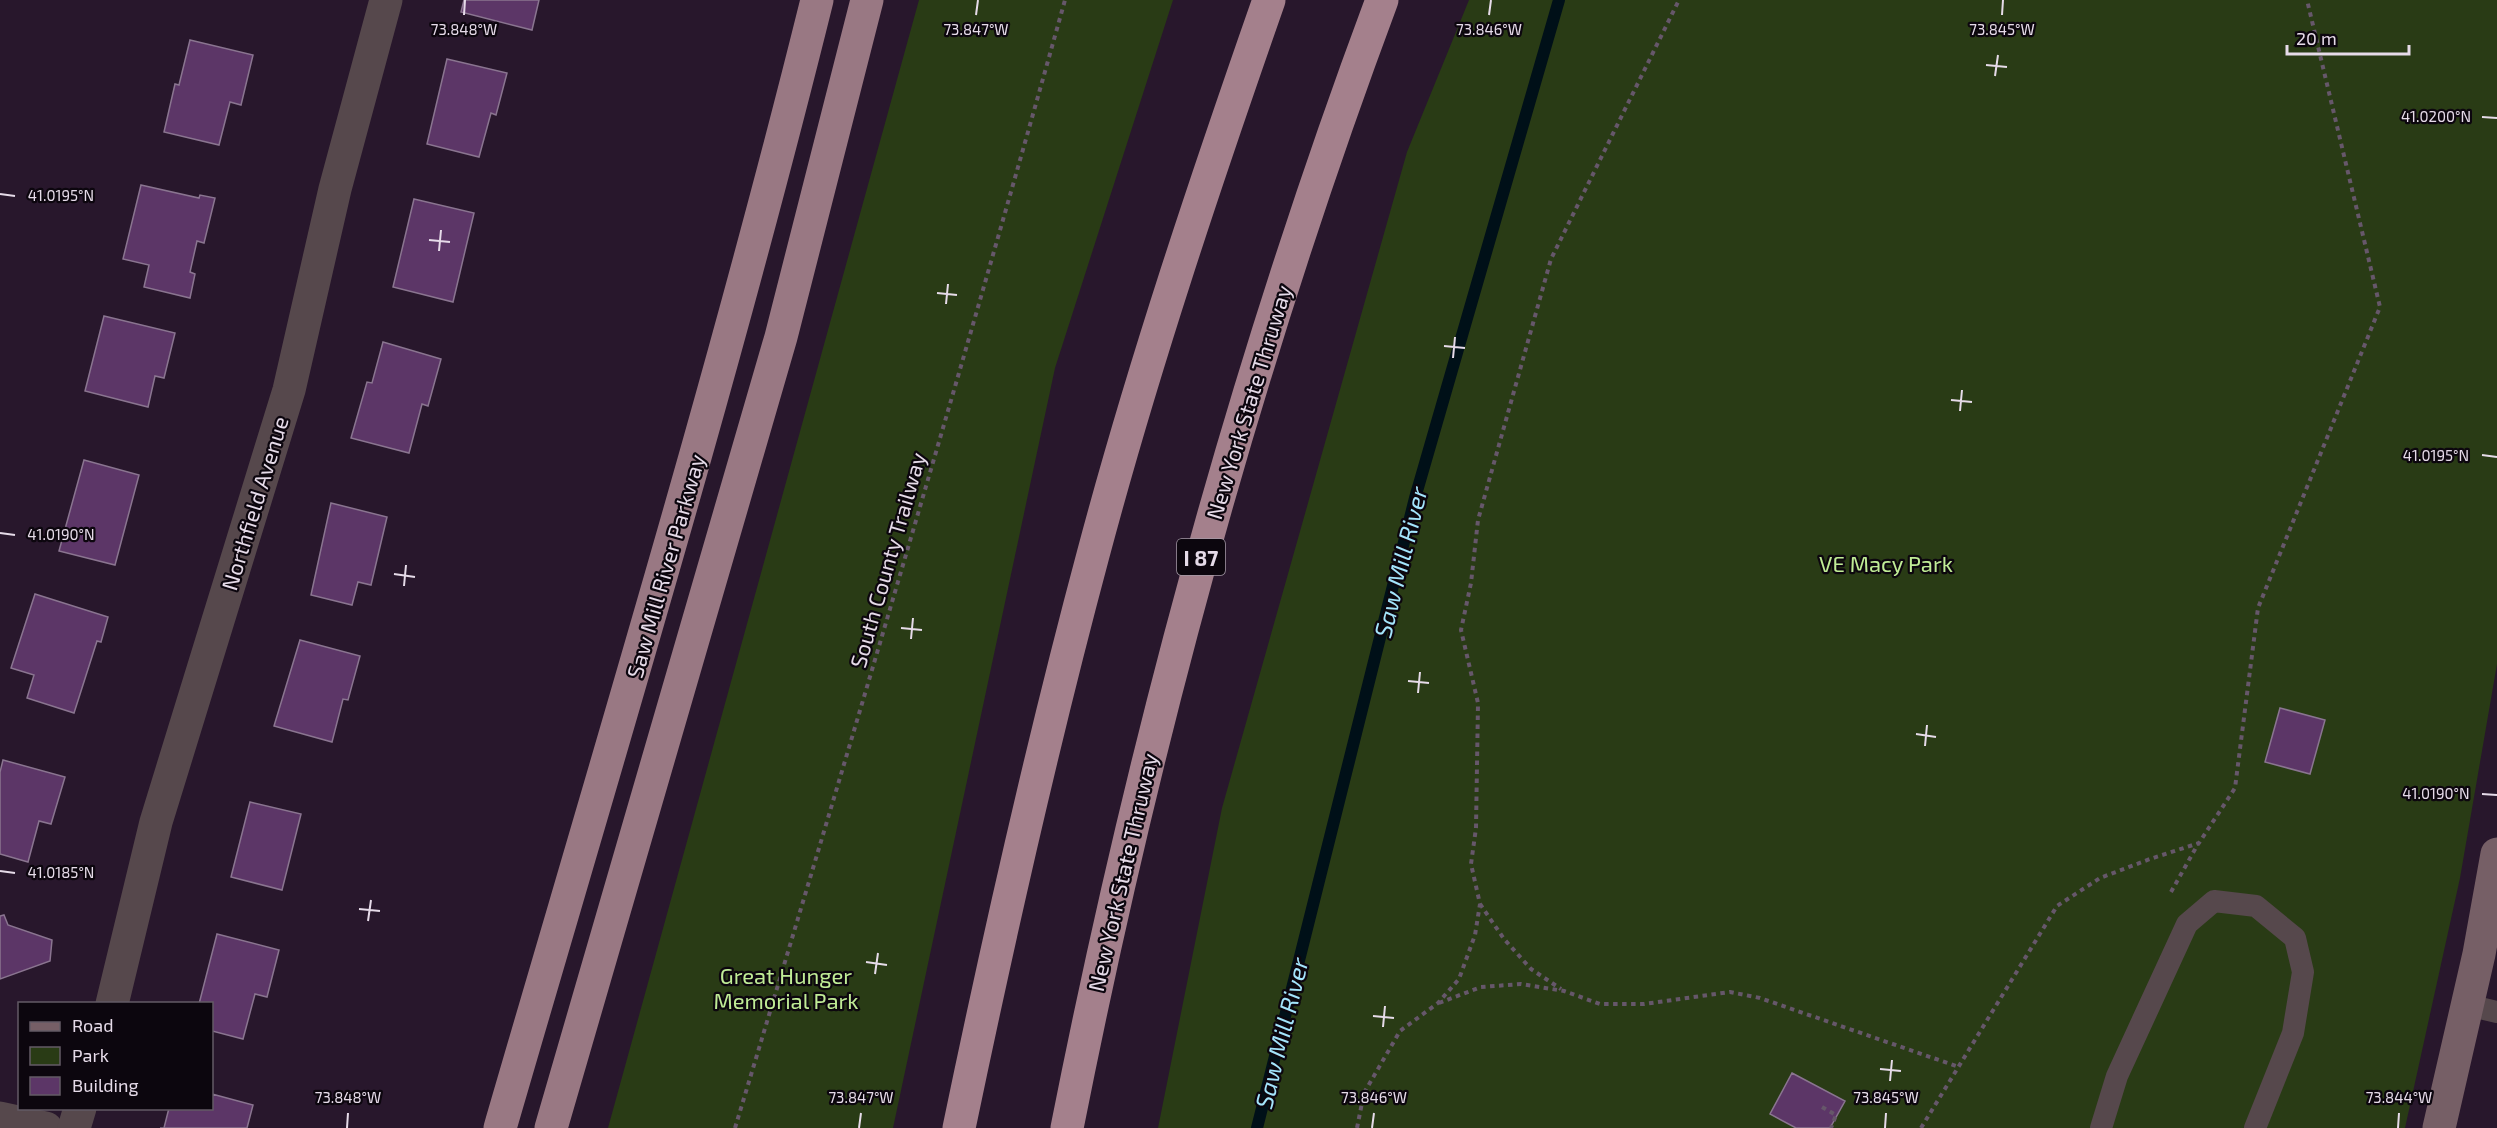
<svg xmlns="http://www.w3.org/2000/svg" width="2497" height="1128" viewBox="0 0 2497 1128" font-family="'Exo 2',sans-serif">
<rect width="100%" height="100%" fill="#28172c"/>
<!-- green -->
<path fill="#293b15" d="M919,0H1173L1055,368L893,1128H608Z
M1469,0H2497V664L2460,878L2405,1128H1158L1222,808L1407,152Z"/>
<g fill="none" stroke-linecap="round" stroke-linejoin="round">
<!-- stream -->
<path stroke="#001018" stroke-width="12" d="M1257,1128L1415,498L1559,0"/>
</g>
<!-- building -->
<path fill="#5c3667" stroke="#8a7590" stroke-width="1.5" d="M464,0H539L532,30L461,12Z
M190,40L253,55L241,105L230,102L219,145L164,132L175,84L179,85Z
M447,59L507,73L496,115L491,113L479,157L427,144Z
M141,185L199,198L200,195L215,198L204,243L197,241L190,272L195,274L190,298L144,287L149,265L123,259Z
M414,199L474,213L453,302L393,287Z
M104,316L175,333L164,378L155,376L148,407L85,391Z
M383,342L441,359L428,406L422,404L409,453L351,438L367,382L372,383Z
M84,460L139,475L115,565L59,551Z
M331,503L387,517L371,585L358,582L352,605L311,595Z
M35,594L108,617L101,642L97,641L74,713L27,698L34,675L11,668Z
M300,640L360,656L348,700L343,699L332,742L274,726Z
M2280,708L2325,720L2310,774L2265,762Z
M3,760L65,777L51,824L39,821L28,862L0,854V772Z
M250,802L301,814L282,890L231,877Z
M4,915L8,925L52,940L50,961L0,979V916Z
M217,934L279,950L267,997L255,994L243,1039L212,1031V1004H199Z
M1792,1073L1845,1101L1830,1128H1796L1770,1114Z
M212,1094L253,1105L247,1128H160H164L169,1108H212Z"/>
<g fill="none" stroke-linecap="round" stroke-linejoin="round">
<!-- path -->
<path stroke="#66576a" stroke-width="4" stroke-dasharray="4.5 4.5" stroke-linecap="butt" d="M2171,892L2198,844
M1480,904L1504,939L1531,969L1561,989
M1439,1003L1481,987L1521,984L1564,991L1600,1004H1644L1730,992L1760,998L1959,1067
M1822,1107L1836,1115L1831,1128
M735,1128C848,753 960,377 1065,0
M1357,1128L1364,1093L1400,1031L1438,1003L1459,979L1475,935L1480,904L1471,864L1476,828L1478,703L1461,630L1471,583L1478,520L1551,259L1679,0
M1921,1128L2057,906L2100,878L2150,859L2199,843L2235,788L2258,608L2380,307L2307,0"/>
<!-- service -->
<path stroke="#56484c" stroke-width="22" d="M2467,1005L2497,1012
M2101,1128L2117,1076L2187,924L2214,901L2256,906L2295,938L2303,972L2293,1033L2255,1128"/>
<!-- minor -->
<path stroke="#56484c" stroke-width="33" d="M0,1118L46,1128"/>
<!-- tertiary -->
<path stroke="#56484c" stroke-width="33" d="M112,1004L156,822L289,390L335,189L386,0
M74,1128L80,1108"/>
<!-- secondary -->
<path stroke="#765f66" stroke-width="33" d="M2439,1128L2479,954L2497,854"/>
<!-- trunk -->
<path stroke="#997883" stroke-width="33" d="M500,1128C609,753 723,379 817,0
M551,1128L781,337L867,0"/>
<!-- motorway -->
<path stroke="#a4808c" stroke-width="33" d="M959,1128C999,936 1042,745 1093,555C1143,367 1205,183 1269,0
M1067,1128C1143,744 1245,367 1382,0"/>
</g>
<!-- ticks -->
<path fill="none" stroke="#e6dbe9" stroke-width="2" d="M464,15L465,0M976,15L978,0M1489,15L1491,0M2002,15L2003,0M1986,65L2007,67M1995,76L1998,55M2482,117L2497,118M0,194L15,196M429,240L450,242M439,251L441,230M937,293L957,295M946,304L948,284M1444,346L1465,348M1453,358L1455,337M1951,400L1972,402M1960,411L1962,390M2482,455L2497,457M0,533L15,535M394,574L415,577M404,586L406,565M901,628L922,630M911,639L913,618M1408,681L1429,683M1418,693L1420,672M1916,734L1936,737M1925,746L1927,725M2482,794L2497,795M0,871L15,873M359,909L380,911M368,921L371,900M866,962L887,965M875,974L878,953M1373,1016L1394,1018M1383,1027L1385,1006M1880,1069L1901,1071M1890,1081L1892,1060M347,1128L348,1113M859,1128L861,1113M1372,1128L1374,1113M1885,1128L1886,1113M2398,1128L2399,1113"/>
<g text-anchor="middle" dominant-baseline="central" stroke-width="4.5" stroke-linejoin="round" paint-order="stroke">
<!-- shield labels -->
<rect fill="#0c060e" stroke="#a59ba7" stroke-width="1.5" x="1177" y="539" width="48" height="36" rx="4.5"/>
<g font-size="21" font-weight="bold" fill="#e6dbe9">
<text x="1201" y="557">I 87</text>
</g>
<!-- street labels -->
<g font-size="22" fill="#e6dbe9" stroke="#0c060e">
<text transform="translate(1248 402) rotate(-73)">New York State Thruway</text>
<text transform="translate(254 503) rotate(-73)">Northfield Avenue</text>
<text transform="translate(887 560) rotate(-74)">South County Trailway</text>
<text transform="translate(665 566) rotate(-74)">Saw Mill River Parkway</text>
<text transform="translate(1122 872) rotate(-77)">New York State Thruway</text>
</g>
<!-- park labels -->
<g font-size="22" fill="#c0ec96" stroke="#0c060e">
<text x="1886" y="563">VE Macy Park</text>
<text x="786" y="975">Great Hunger<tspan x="786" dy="25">Memorial Park</tspan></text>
</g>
<!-- water labels -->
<g font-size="24" font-style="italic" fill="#a4e5fc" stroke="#0c060e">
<text transform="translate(1400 562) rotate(-76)">Saw Mill River</text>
<text transform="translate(1281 1033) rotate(-76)">Saw Mill River</text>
</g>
</g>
<g font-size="15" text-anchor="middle" fill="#e6dbe9" stroke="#0c060e" stroke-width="4.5" stroke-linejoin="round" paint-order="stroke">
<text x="464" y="35">73.848°W</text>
<text x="976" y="35">73.847°W</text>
<text x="1489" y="35">73.846°W</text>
<text x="2002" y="35">73.845°W</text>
<text x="2436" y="122">41.0200°N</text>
<text x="61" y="201">41.0195°N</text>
<text x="2436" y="461">41.0195°N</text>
<text x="61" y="540">41.0190°N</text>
<text x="2436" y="799">41.0190°N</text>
<text x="61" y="878">41.0185°N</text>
<text x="348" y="1103">73.848°W</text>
<text x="861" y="1103">73.847°W</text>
<text x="1374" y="1103">73.846°W</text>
<text x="1886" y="1103">73.845°W</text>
<text x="2399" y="1103">73.844°W</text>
</g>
<!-- legend -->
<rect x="18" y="1002" width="195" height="108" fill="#0c060e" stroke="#635b66" stroke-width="1.5"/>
<rect x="30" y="1022" width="30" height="9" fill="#765f66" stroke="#635b66" stroke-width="1.5"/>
<text x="72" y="1032" font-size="18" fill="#e6dbe9">Road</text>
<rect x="30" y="1047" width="30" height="18" fill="#293b15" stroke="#635b66" stroke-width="1.5"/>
<text x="72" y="1062" font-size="18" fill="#e6dbe9">Park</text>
<rect x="30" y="1077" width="30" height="18" fill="#5c3667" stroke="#635b66" stroke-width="1.5"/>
<text x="72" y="1092" font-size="18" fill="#e6dbe9">Building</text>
<!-- scale -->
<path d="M2287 45v9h122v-9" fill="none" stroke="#e6dbe9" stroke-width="3"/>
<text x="2296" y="45" font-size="18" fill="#e6dbe9" stroke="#0c060e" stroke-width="4.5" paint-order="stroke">20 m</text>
</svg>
